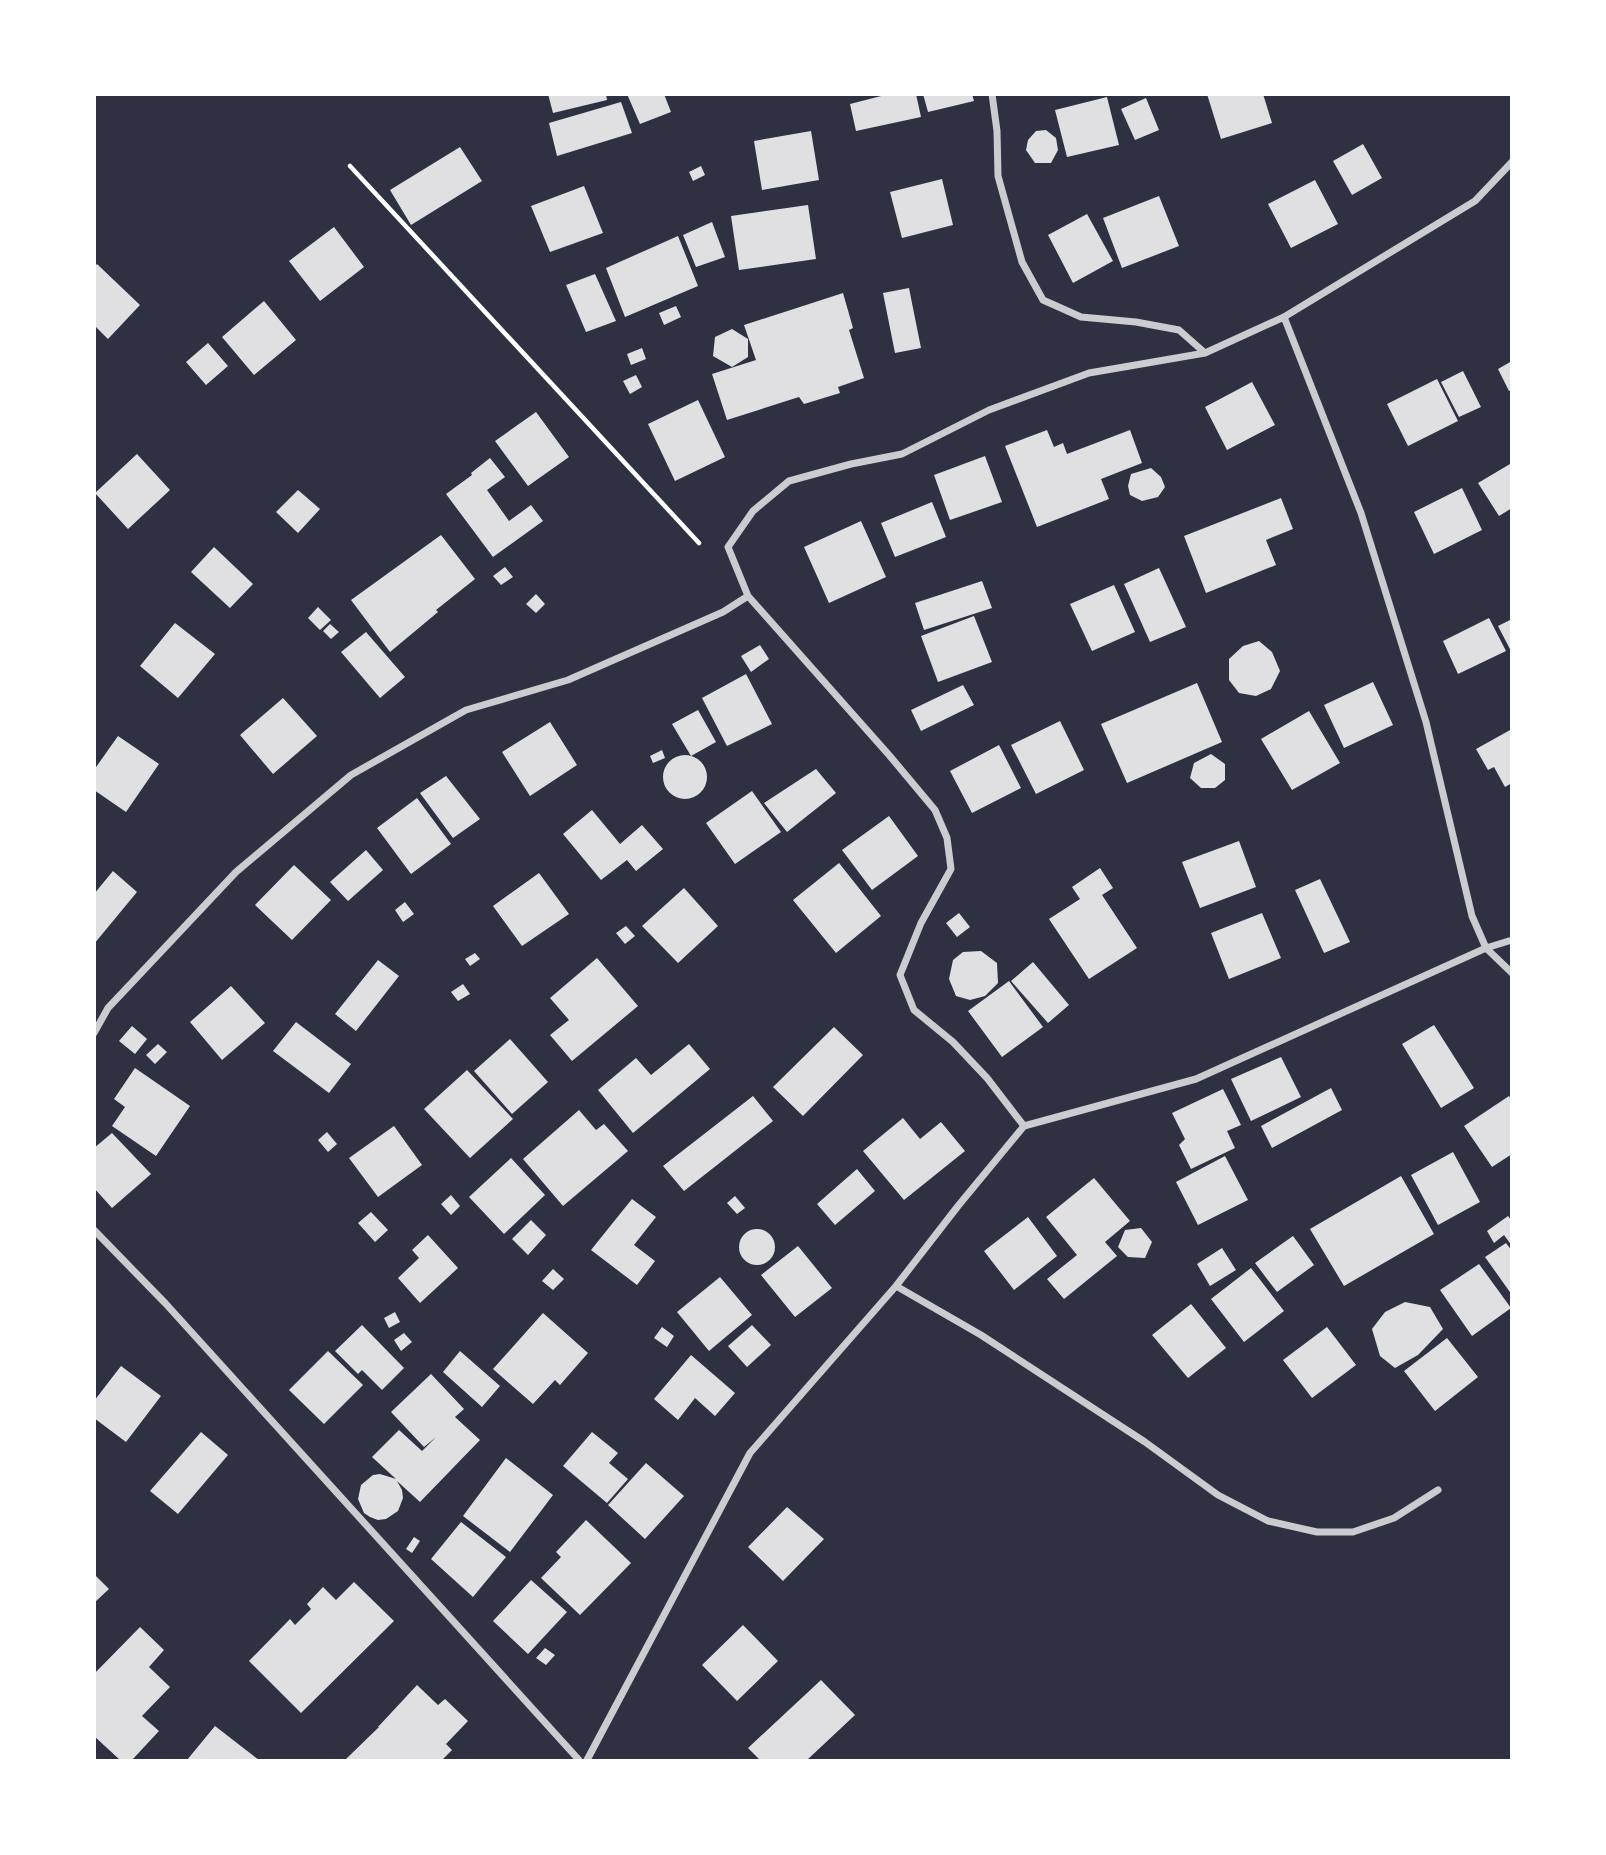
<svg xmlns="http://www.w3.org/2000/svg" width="1606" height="1855" viewBox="0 0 1606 1855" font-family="Jost,sans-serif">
<rect width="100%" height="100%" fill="#2d3142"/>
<!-- building -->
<path fill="#e0e0e3" d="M548,94H606L607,100L553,113Z
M627,94H664L671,112L640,124Z
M889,94H916L921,117L856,131L850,104Z
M923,94H972L974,101L928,112Z
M1207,94H1263L1272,123L1221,139Z
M1107,97L1119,145L1067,157L1055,110Z
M1146,98L1159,130L1135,140L1121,109Z
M621,102L632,133L557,156L549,123Z
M1046,130L1056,138L1058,150L1051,163H1035L1026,150L1028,140L1036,131Z
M811,131L819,180L762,190L754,141Z
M1363,144L1382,178L1352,195L1333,161Z
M460,147L482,181L411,225L390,190Z
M701,166L705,175L693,181L689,172Z
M942,179L953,225L902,238L890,192Z
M1315,180L1338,224L1291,248L1268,204Z
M584,186L603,233L550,252L531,206Z
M1159,196L1179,246L1122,268L1103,218Z
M808,205L816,259L739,270L731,216Z
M1087,214L1113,261L1073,283L1048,235Z
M712,222L725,257L696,267L683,235Z
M334,227L364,267L320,301L289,261Z
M678,236L698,286L625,317L606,268Z
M97,264L140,305L108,339L94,325V267Z
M595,274L616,321L586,332L566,285Z
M909,288L921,348L895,353L883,293Z
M843,293L853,328L849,330L864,378L838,387L840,393L804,404L799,397L727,420L712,374L756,360L744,325Z
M264,301L296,340L254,375L222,337Z
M676,306L681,317L664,325L659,313Z
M732,329L748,339V357L732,367L713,356L715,337Z
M208,343L228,366L206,385L186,362Z
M642,348L646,359L631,365L627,354Z
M1512,361V390L1509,391L1498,369Z
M1463,371L1481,407L1459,417L1441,382Z
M636,375L642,387L630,394L623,381Z
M1437,379L1458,421L1408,446L1387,404Z
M1252,382L1275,425L1227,450L1205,407Z
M698,400L725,457L675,481L648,424Z
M536,412L569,457L528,486L495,441Z
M1047,430L1054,447L1063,443L1067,454L1130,430L1142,463L1101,479L1109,499L1037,527L1005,446Z
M137,454L170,490L128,529L95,493Z
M985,456L1002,502L950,520L934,475Z
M490,458L505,477L487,490L509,521L531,505L543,521L493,557L446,494L472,475L471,473Z
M1510,464L1512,466V508L1499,516L1478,483Z
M1151,468L1161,477L1165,487L1158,497L1142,501L1130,495L1128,486L1131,474Z
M1462,488L1482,530L1434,554L1414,512Z
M298,490L320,509L298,533L276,512Z
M1281,498L1293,529L1266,540L1276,565L1206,593L1184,536Z
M932,502L946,537L895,557L881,523Z
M861,521L886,577L829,603L804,547Z
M441,535L475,579L436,610L438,612L390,652L351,600Z
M214,547L253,584L230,608L191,572Z
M505,567L513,577L501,585L493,576Z
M1159,568L1186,627L1150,642L1124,584Z
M982,581L992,608L924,630L915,603Z
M1114,585L1135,632L1092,651L1070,604Z
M536,594L545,604L536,613L526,604Z
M318,607L331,620L320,630L308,618Z
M974,616L992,662L938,682L921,636Z
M1489,618L1506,651L1458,674L1443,641Z
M1512,619V653L1498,626Z
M175,623L215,654L178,698L140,666Z
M330,624L339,632L331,639L323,631Z
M366,632L405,677L380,698L341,652Z
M1259,641L1272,652L1280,671L1271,689L1256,696L1239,693L1229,680V659L1243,646Z
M760,645L769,659L751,672L741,656Z
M746,674L772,724L727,746L702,698Z
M1373,682L1393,725L1344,748L1324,705Z
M1197,683L1222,742L1127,783L1101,724Z
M963,685L974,705L921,731L911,710Z
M283,698L317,736L273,774L240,735Z
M698,710L716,742L691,756L672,724Z
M1309,711L1340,763L1292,790L1261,739Z
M1060,721L1084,770L1036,794L1011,745Z
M550,722L577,765L530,796L502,752Z
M1512,729V783L1505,787L1494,767L1488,770L1476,749Z
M118,736L159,764L126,812L94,790V770Z
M999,745L1021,788L972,813L950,771Z
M662,750L665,758L653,763L650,756Z
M1211,754L1225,764V780L1215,788H1201L1190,778L1194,763Z
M663 777a22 22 0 1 1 44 0a22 22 0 1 1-44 0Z
M816,769L836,793L787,832L764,803Z
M446,776L480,819L453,838L420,793Z
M752,791L781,832L735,864L706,823Z
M417,798L451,844L411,874L377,828Z
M592,810L620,844L642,825L663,849L636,871L627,860L601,880L563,834Z
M889,816L918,856L872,890L842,850Z
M1239,841L1256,887L1200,908L1182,862Z
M366,850L383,870L348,901L330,882Z
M839,863L881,916L836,953L793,900Z
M294,865L331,900L292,940L255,905Z
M1100,868L1113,888L1102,895L1137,948L1089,979L1049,919L1080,899L1072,887Z
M113,871L137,892L94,944V894Z
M539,873L569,914L522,946L493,906Z
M1320,879L1350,942L1324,953L1295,890Z
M684,888L718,926L678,963L642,926Z
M405,902L414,914L403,922L395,910Z
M959,913L970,927L957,937L946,923Z
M1262,913L1281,958L1229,979L1211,933Z
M626,926L635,936L625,944L616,933Z
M981,951L997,963L998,983L985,996L970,1000L956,996L949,979L953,960L963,952Z
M475,953L480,959L470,966L465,959Z
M597,958L638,1006L572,1061L550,1035L569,1020L550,998Z
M378,960L399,976L356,1031L335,1014Z
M1033,962L1069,1005L1048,1023L1011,981Z
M1009,981L1043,1027L1002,1057L968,1011Z
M463,984L470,994L458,1001L451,992Z
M231,986L265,1023L222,1060L190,1022Z
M296,1022L351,1064L329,1093L273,1051Z
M1434,1025L1474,1088L1441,1108L1402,1044Z
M132,1026L147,1039L135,1054L119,1041Z
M834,1027L863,1055L803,1116L773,1087Z
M510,1039L548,1082L512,1114L474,1071Z
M158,1044L167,1052L155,1064L146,1055Z
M689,1044L710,1069L633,1133L598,1090L636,1058L651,1075Z
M1281,1057L1301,1097L1251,1121L1231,1079Z
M135,1068L190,1106L156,1156L112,1126L125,1107L114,1099Z
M467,1070L513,1119L470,1158L424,1109Z
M1331,1088L1342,1110L1272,1148L1261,1126Z
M1223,1089L1241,1125L1227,1131L1235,1148L1191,1169L1179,1145L1185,1139L1172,1113Z
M753,1096L773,1121L684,1191L663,1166Z
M1509,1096L1512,1100V1154L1492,1167L1464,1126Z
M579,1110L596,1130L604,1124L628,1151L563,1206L523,1159Z
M903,1118L920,1139L941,1122L965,1151L904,1200L863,1151Z
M394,1126L422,1165L378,1197L349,1158Z
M327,1132L337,1144L328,1152L318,1140Z
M112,1133L151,1174L112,1208L94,1188V1148Z
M1453,1152L1480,1202L1438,1225L1411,1175Z
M1225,1156L1248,1200L1198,1225L1176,1182Z
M511,1158L545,1195L504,1234L469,1197Z
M857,1169L875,1191L835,1225L817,1204Z
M1401,1176L1434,1234L1344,1286L1310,1229Z
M1094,1178L1130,1221L1105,1242L1117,1256L1064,1299L1047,1279L1077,1255L1046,1217Z
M451,1195L460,1206L451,1215L441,1204Z
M735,1196L745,1208L737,1214L727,1203Z
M632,1199L656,1217L634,1245L655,1261L637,1285L591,1250Z
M371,1212L388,1230L375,1242L358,1223Z
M1508,1216L1512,1221V1246L1504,1235L1494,1243L1487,1231Z
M1028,1217L1057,1256L1014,1290L984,1251Z
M531,1220L546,1235L528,1255L512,1239Z
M1141,1228L1152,1242L1145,1258L1128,1257L1118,1247L1125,1230Z
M739 1247a18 18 0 1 1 36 0a18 18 0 1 1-36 0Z
M428,1235L458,1268L420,1303L398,1278L419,1258L412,1250Z
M1293,1236L1314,1265L1277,1292L1255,1263Z
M1506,1243L1512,1251V1295L1485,1257Z
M798,1246L832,1288L795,1317L761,1275Z
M1222,1248L1236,1270L1210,1286L1197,1264Z
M1479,1264L1511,1308L1472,1336L1440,1290Z
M1251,1268L1284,1311L1244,1342L1211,1299Z
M553,1269L564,1279L553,1290L542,1281Z
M720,1277L752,1315L709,1351L677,1312Z
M1405,1302L1430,1307L1443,1329L1418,1355L1395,1368L1380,1356L1372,1329L1385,1312Z
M1191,1304L1226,1348L1188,1378L1152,1335Z
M395,1312L400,1322L389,1328L384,1318Z
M543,1313L588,1353L560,1385L555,1380L533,1404L493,1369Z
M362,1325L404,1368L382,1390L362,1370L358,1374L335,1351Z
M752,1325L771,1345L747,1367L728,1346Z
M662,1327L674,1336L667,1347L654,1338Z
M1327,1327L1356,1365L1312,1398L1283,1360Z
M404,1333L412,1342L401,1351L394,1340Z
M1447,1338L1478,1377L1435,1411L1404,1371Z
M328,1351L363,1385L324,1424L289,1390Z
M460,1351L500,1386L482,1407L443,1372Z
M691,1355L735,1393L715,1416L695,1398L678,1420L654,1399Z
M121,1366L161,1396L126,1442L94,1418V1401Z
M431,1374L464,1409L455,1417L480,1440L420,1502L397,1481L402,1490L403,1498L398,1511L386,1519L378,1520L370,1517L364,1513L358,1499L361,1485L373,1475L380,1474L396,1479L372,1457L399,1430L422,1451L436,1437L424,1447L391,1412Z
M201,1432L228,1455L178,1514L150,1491Z
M592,1432L618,1453L609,1463L628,1479L607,1503L563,1466Z
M506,1458L553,1495L510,1552L463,1516Z
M646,1463L684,1496L645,1539L608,1505Z
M787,1507L824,1539L783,1581L748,1547Z
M586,1520L631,1563L580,1615L541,1578L561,1557L556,1552Z
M461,1522L506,1557L473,1597L431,1559Z
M414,1537L420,1541L412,1553L406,1549Z
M94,1574L109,1589L94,1603Z
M531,1580L567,1612L528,1654L493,1621Z
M354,1582L394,1621L301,1713L249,1661L290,1619L295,1625L311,1609L307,1604L323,1587L336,1600Z
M743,1625L778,1661L737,1701L702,1665Z
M140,1627L164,1650L149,1667L170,1687L142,1716L159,1731L132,1760H120L94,1736V1674Z
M545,1648L555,1655L546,1665L536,1658Z
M821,1680L855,1715L807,1760H760L748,1748Z
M417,1685L438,1705L445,1699L468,1721L446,1744L452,1750L442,1760H345L379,1727H378Z
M215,1726L259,1760H187Z"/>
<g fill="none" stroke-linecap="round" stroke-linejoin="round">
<!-- path -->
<path stroke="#fff" stroke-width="4.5" d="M350,166L699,543"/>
<!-- minor -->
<path stroke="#caccd0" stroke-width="7" d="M992,94L997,131L998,176L1022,262L1043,300L1081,317L1136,322L1179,330L1205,353
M1284,317L1361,513L1426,722L1472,916L1486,948L1512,973
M748,596L889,755L935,810L947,838L951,869L921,923L900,975L914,1010L953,1042L987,1078L1024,1126
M94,1033L108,1008L236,872L351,775L466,710L568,680L723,612L748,596L728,547L753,511L789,481L851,464L902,454L989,410L1089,373L1205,353L1284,317L1475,201L1512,162
M94,1230L166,1304L579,1760
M896,1286L981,1335L1145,1442L1218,1495L1268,1521L1317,1532H1353L1394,1518L1438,1490
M587,1760L750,1453L896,1286L958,1206L1024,1126L1196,1079L1486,948L1512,940"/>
</g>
<!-- border -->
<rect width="1606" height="1855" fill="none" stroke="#ffffff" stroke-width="192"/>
</svg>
